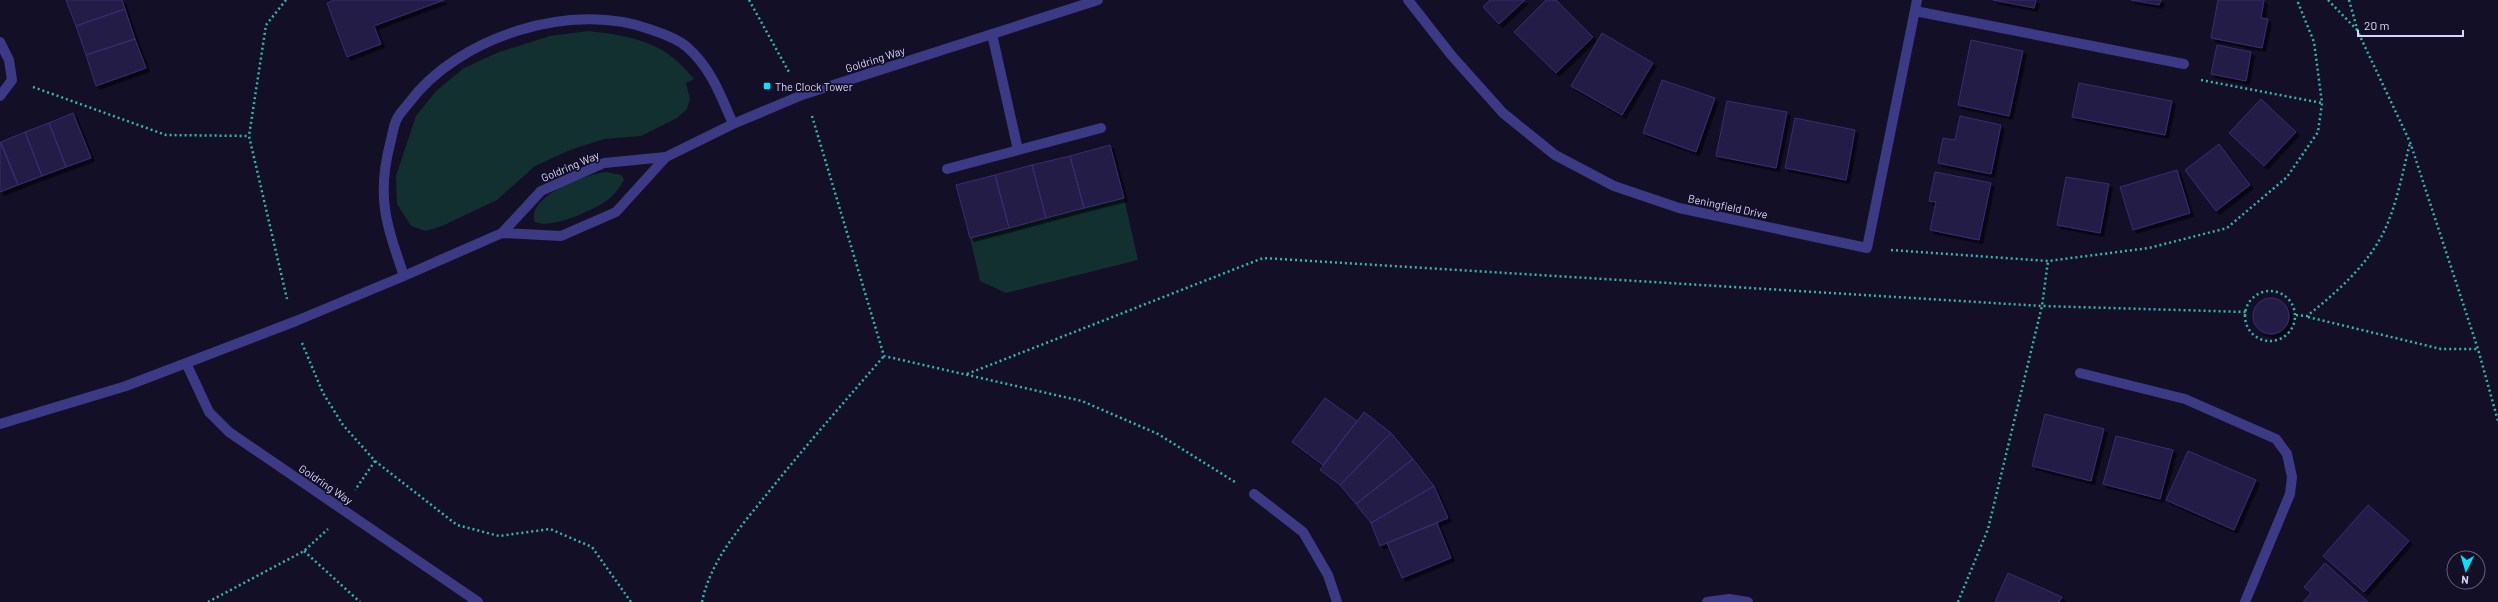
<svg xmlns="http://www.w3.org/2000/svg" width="2498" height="602" viewBox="0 0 2498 602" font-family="Barlow,sans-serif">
<defs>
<filter id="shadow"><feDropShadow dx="3.5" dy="3.5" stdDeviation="0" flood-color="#0009"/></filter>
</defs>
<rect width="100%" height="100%" fill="#130f26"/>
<!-- green -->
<path fill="#12302f" d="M588,31C634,36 665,42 694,79L686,83L690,99L687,109L677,118L641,136L604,139L570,150L535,166L497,200L442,226L426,231L411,226L397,204L396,176L416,116L436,91L464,68L499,52L550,36Z
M606,172L622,175L624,180C620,187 616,193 610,198C597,209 551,230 535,222C525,197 586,174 606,172Z
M1124,198L1138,260L1006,293L980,281L970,238Z"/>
<!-- building -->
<path fill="#241b47" stroke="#3b2d73" filter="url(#shadow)" d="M66,0H122L125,9L76,26Z
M334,0H444L374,26L381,44L347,57L327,3Z
M1490,0H1525L1499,24L1483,7Z
M1546,0H1556L1593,37L1556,73L1514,32Z
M1993,0H2036L2034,8Z
M2131,0H2161L2159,5Z
M2218,0H2264L2261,18L2268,19L2262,48L2211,38Z
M125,9L135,39L86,55L76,26Z
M1602,33L1653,63L1622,115L1571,86Z
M135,39L146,68L96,86L86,55Z
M1971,40L2023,51L2009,116L1958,105Z
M2217,45L2251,52L2246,81L2211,74Z
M1662,80L1715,98L1696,152L1643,133Z
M2079,83L2172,101L2165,135L2072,117Z
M2261,99L2296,132L2264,166L2229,133Z
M1727,101L1787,112L1776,168L1716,156Z
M73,113L91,158L66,167L49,123Z
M1960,116L2001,125L1991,174L1938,163L1943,138L1955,140Z
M1795,118L1855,130L1846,180L1785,168Z
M49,123L66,167L42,176L25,132Z
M25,132L42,176L18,185L1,142Z
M0,142L18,185L0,192Z
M2219,144L2250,185L2216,211L2185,170Z
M1110,145L1124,198L1084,208L1070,156Z
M1070,156L1084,208L1046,218L1032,165Z
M1032,165L1046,218L1009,228L995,175Z
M2177,170L2190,213L2133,230L2120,187Z
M1935,172L1991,183L1979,240L1930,230L1936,202L1929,201Z
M995,175L1009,228L970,238L956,185Z
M2066,177L2109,184L2100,233L2057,225Z
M2253 316a18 18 0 1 1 36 0a18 18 0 1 1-36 0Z
M1325,398L1357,421L1323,465L1292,442Z
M1364,412L1391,433L1340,485L1320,470Z
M2045,414L2104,429L2091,481L2032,466Z
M1391,433L1413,459L1356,504L1340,485Z
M2116,436L2173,450L2160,499L2103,484Z
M2188,451L2256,480L2234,530L2166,500Z
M1413,459L1434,486L1371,523L1356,504Z
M1434,486L1448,518L1380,546L1371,523Z
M2368,505L2409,541L2364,592L2323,556Z
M1437,523L1451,558L1402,578L1387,543Z
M2325,563L2368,602H2303L2311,593L2304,587Z
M2008,573L2062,597L2059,602H1995Z"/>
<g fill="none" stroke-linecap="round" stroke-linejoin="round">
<!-- path -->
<path stroke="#2fb8b0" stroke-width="2.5" stroke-dasharray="2 3" stroke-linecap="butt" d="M286,0L266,25L249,136L287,299
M749,0L790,74
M2328,0L2358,31
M2349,0L2358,32L2410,142L2478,349L2498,421
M2201,80L2322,103
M33,87L166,135L249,136
M812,116L884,356L1082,401L1158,434L1235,482
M1891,250L2048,261L2149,248L2227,228L2287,177L2318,132L2322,103L2314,42L2297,0
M2245 316a25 25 0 1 1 50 0a25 25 0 1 1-50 0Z
M2296,315L2307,316C2333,295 2359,273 2377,244C2395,216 2402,174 2410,143
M2308,317L2441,349H2478
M302,343L323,393L343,425L375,461L355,490
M967,374L1263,258L2042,306L2246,312
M375,461L457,525L499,536L550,529L592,547L631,602
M304,551L360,602
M208,602L304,551L328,529
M702,602C711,558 744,523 771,489C808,443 846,400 884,356
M1958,602L1988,529L2042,306L2048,261"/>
<!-- minor -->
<path stroke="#3d3a85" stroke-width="10" d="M1408,0L1452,56L1503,113L1555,155L1614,186L1679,208L1867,248L1917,0
M1915,11L2184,64
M992,34L1018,150
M0,42L9,60L12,80L0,96
M947,169L1101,128
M502,233L561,236L616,212L666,157
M404,276C387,226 376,198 390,144C392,137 393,128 396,121C398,115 404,109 408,104C458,36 573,0 652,30C664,34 678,39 687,47C711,68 721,96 733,124
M186,363L209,412L229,432L478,602
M2080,373L2185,399L2276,439L2287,454L2292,477L2290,494L2245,602
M0,424L126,386L296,321L404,276L502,233L541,191L604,163L666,157L733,124L802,95L1098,0
M1254,494L1303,532L1328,575L1337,602
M1707,602L1729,599L1748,602"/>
</g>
<!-- markers -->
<rect fill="#00e5ff" stroke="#130f26" stroke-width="1.5" x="763" y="82" width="8" height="8" rx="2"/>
<g text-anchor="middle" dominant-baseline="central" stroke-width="3.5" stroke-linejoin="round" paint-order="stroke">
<!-- street labels -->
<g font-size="11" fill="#d9d4ff" stroke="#130f26">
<text transform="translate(875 59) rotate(-18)">Goldring Way</text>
<text transform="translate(570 166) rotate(-23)">Goldring Way</text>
<text transform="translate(1728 206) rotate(12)">Beningfield Drive</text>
<text transform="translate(326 484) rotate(34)">Goldring Way</text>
</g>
<!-- poi labels -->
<g font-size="11" fill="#d9d4ff" stroke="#130f26" text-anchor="start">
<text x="775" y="86">The Clock Tower</text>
</g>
</g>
<!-- north arrow -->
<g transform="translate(2466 570) rotate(185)"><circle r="19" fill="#130f26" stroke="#625e7d"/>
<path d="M0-3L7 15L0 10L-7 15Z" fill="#00e5ff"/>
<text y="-6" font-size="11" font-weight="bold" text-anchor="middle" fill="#d9d4ff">N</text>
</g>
<!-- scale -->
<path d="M2358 30v6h105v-6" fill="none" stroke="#d9d4ff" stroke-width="2"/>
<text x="2364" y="30" font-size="12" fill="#d9d4ff" stroke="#130f26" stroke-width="3" paint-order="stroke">20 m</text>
</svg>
